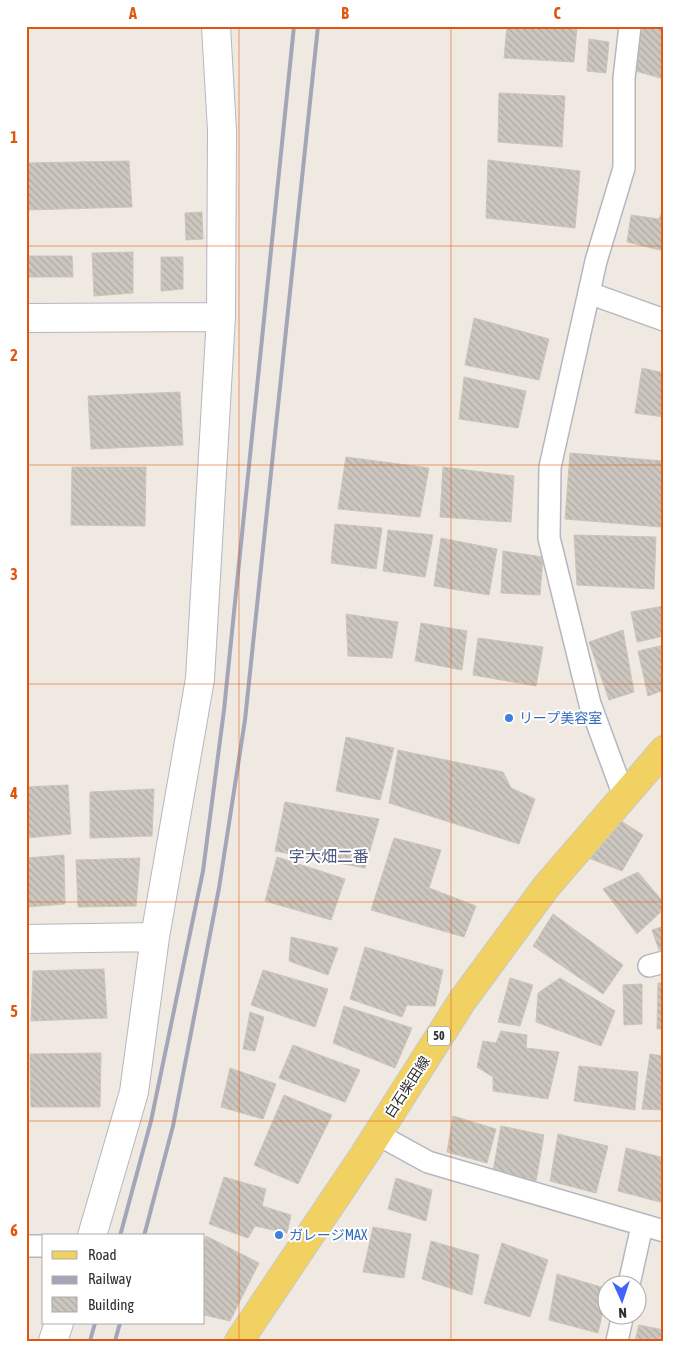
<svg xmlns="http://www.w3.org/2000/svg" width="690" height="1367" viewBox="0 0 690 1367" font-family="'Asap Condensed','Noto Sans JP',sans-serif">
<defs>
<pattern id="building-back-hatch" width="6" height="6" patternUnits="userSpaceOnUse" patternTransform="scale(1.25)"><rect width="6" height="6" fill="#cbc7bf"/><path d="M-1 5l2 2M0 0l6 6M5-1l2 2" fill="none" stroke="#afaba4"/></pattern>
</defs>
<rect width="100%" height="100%" fill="#efe9e1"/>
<!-- building -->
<path fill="url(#building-back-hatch)" stroke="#cbc5ba" d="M507,26H577L574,62L504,58Z
M639,26L664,28V79L632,70Z
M589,39L609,42L606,73L587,71Z
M499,93L565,96L562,147L498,142Z
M488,160L580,171L575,228L486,218Z
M129,161L132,207L26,210V163Z
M664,207V251L627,242L631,215L659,219Z
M202,212L203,239L186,240L185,213Z
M133,252V293L94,296L92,253Z
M26,256H72L73,277H26Z
M161,257H183V289L161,291Z
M474,318L549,339L539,380L465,365Z
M642,368L664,373V417L635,413Z
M464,377L526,391L518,428L459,419Z
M180,392L183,445L91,449L88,396Z
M570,453L663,461L661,527L565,519Z
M346,457L429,468L420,517L338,509Z
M72,467H146L145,526L71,525Z
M443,467L514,476L511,522L440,517Z
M335,524L382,528L376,569L331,563Z
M388,530L433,535L425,577L383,571Z
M574,535L656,537L654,589L577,585Z
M441,538L497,549L489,595L434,586Z
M503,551L543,557L540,595L501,593Z
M664,606V636L637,642L631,612Z
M346,614L398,622L392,658L348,656Z
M421,623L467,631L462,670L415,661Z
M623,630L634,692L609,700L589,642Z
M478,638L543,647L536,686L473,675Z
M664,645V690L648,696L638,651Z
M346,737L394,748L380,800L336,791Z
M398,750L503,772L511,788L535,799L519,844L389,803Z
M68,785L71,834L26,838V787Z
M154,789L152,836L90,838V792Z
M285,802L379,819L365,868L275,851Z
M621,821L643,835L622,871L586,857Z
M394,838L441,850L429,888L476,906L464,937L371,910Z
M64,855L65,904L27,907L26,858Z
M277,857L345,879L331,920L265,901Z
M140,858L136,906L78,907L76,860Z
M638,872L664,903V909L637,934L603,889Z
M553,914L623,965L603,994L533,946Z
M664,926V948L659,950L652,930Z
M291,937L338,948L328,975L289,961Z
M365,947L443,970L435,1006L407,1005L402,1017L350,999Z
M104,969L107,1018L31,1021L33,971Z
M263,970L328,989L315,1027L251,1005Z
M510,978L533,985L520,1026L498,1022Z
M560,978L615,1011L601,1046L536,1022L538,993Z
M658,983H664V1029H657Z
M642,984V1024L624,1025L623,985Z
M344,1006L412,1028L395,1068L333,1043Z
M250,1012L264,1017L255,1051L243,1049Z
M501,1031L527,1035L526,1048L559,1052L548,1099L493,1091V1077L477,1067L483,1041L496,1043Z
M293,1045L360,1070L345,1102L279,1078Z
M101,1053L100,1107H31L30,1054Z
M650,1054L664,1056V1110L642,1109Z
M579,1066L638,1072L635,1110L574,1101Z
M230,1068L276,1084L263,1119L221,1107Z
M284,1095L332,1115L298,1184L254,1165Z
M453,1116L496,1129L487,1163L447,1152Z
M501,1126L544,1135L536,1181L493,1171Z
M558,1134L608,1146L596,1193L550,1181Z
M626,1148L664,1158V1203L618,1191Z
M224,1177L266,1189L262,1206L291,1215L287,1233L255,1226L248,1238L209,1224Z
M396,1178L432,1190L426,1221L388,1209Z
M26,1185H28L26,1231Z
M373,1227L411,1234L404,1278L363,1272Z
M206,1236L259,1263L230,1321L204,1315V1245Z
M431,1241L479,1255L472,1295L422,1279Z
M502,1243L548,1260L530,1317L484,1303Z
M557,1274L608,1289L598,1333L549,1320Z
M639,1325L664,1330V1341H635Z"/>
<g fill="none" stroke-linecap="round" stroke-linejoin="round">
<defs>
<path id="lane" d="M589,293L664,320
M624,796L590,704L549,538L550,467L596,261L624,168V78L630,26
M649,966L664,962
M377,1134L428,1162L664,1231
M26,1246H44
M629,1284L642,1226
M617,1341L623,1314"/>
<path id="street" d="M26,318L221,317
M26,939L155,937
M92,1236L134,1092L155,937L200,679L221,317L222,131L216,26
M53,1341L59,1323"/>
<path id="primary" d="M239,1341L364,1155L462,1001L546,887L664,750"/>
</defs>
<!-- lane casing -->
<use href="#lane" stroke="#b4b7c1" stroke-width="24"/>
<!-- street casing -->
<use href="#street" stroke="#b4b7c1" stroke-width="30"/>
<!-- primary casing -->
<use href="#primary" stroke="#c9c9c9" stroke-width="30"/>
<!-- lane -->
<use href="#lane" stroke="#fff" stroke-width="21"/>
<!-- street -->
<use href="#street" stroke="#fff" stroke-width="28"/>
<!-- primary -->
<use href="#primary" stroke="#f2d163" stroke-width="28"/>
<!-- rail -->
<path stroke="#a3a6b8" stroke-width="4" d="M120,1236L151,1121L203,871L224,710L294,26
M144,1236L173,1126L219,888L245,720L318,26
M90,1341L95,1323
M115,1341L120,1323"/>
</g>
<!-- grid -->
<path fill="none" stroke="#df570e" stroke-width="1" stroke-opacity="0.55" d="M239,26V1341M451,26V1341M26,246H664M26,465H664M26,684H664M26,902H664M26,1121H664"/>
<!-- markers -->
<g fill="#3f7fe0" stroke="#fff" stroke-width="2">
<circle cx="509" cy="718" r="5"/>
<circle cx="279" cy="1235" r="5"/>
</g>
<g text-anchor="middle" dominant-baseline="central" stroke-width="4" stroke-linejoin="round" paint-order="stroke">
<!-- shield labels -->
<rect fill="#fff" stroke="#6d6d6d" stroke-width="1" x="428" y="1026.5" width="22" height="19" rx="4"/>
<g font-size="12" font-weight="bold" fill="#2e2e2e">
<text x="439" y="1036">50</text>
</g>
<!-- shop labels -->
<g font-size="14" fill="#366cbe" stroke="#fff" text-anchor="start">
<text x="519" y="718">リープ美容室</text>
<text x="289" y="1235">ガレージMAX</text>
</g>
<!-- street labels -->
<g font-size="14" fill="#2e2e2e" stroke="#fff">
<text transform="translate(407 1087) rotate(-57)">白石柴田線</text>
</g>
<!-- quarter labels -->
<g font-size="16" fill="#4d5680" stroke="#fff">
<text x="329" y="856">字大畑二番</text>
</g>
</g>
<!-- border -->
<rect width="690" height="1367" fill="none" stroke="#ffffff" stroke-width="55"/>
<!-- legend -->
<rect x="42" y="1234" width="162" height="90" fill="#ffffff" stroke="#ababab"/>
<rect x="52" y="1251" width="25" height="8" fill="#f2d163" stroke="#ababab"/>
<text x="88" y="1260" font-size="15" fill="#2e2e2e">Road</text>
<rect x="52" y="1276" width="25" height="8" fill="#a3a6b8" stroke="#ababab"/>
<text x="88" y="1284" font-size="15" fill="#2e2e2e">Railway</text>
<rect x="52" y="1297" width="25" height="15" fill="url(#building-back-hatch)" stroke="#ababab"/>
<text x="88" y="1310" font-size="15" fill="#2e2e2e">Building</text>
<!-- north arrow -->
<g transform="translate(622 1300) rotate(177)"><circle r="24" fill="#ffffff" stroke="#ababab"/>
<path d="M0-4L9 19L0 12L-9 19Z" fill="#4264fb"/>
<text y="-8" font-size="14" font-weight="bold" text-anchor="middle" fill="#2e2e2e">N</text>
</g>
<rect x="28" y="28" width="634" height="1312" fill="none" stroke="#df570e" stroke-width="2"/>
<g font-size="16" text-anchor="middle" font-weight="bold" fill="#df570e">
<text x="133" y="19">A</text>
<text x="345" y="19">B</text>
<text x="557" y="19">C</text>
<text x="14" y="143">1</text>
<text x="14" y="361">2</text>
<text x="14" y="580">3</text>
<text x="14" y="799">4</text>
<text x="14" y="1017">5</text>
<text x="14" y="1236">6</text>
</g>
</svg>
